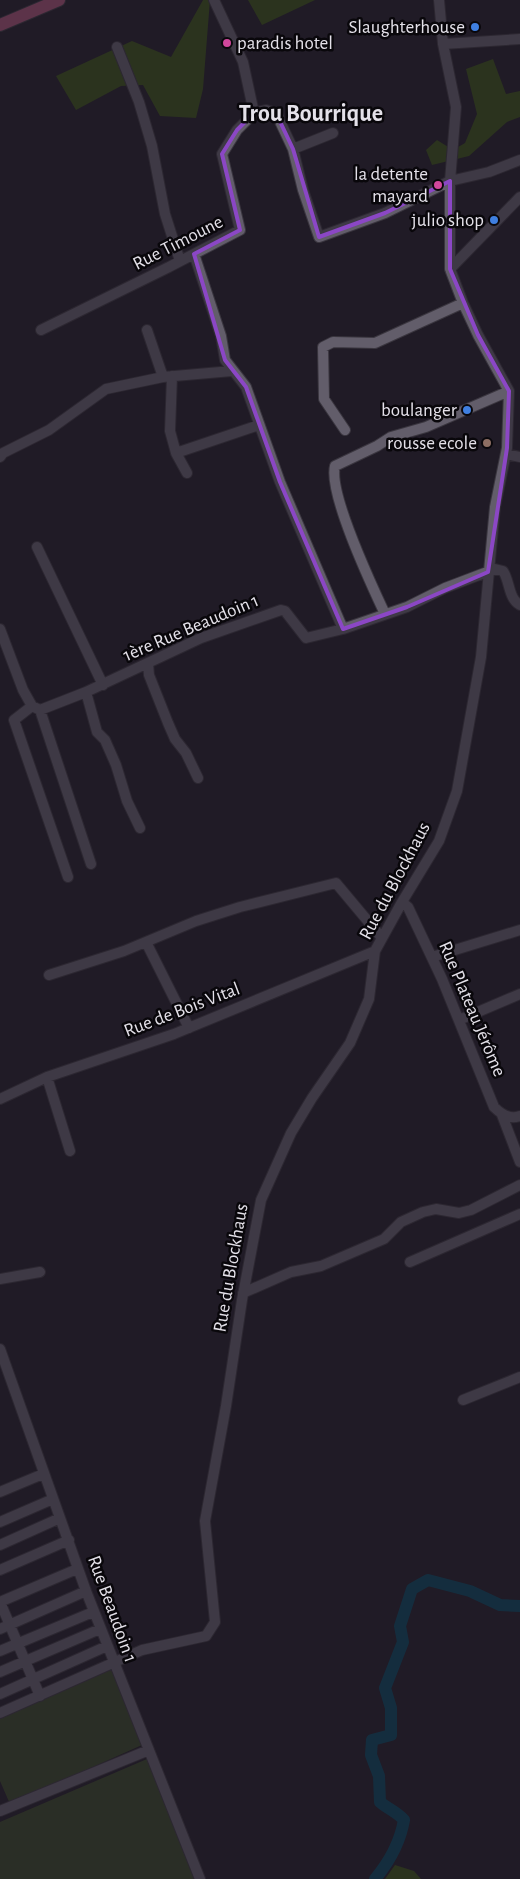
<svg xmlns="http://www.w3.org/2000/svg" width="520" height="1879" viewBox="0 0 520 1879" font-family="'Alegreya Sans',sans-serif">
<rect width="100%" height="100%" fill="#201b26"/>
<!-- green -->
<path fill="#374626" d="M112,1669L142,1745L10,1804L0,1781V1718Z
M147,1759L194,1879H0V1822Z"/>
<!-- forest -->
<path fill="#385016" d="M203,0H210L203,89L196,118L160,116L143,85L121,86L76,110L56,76L132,41L171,57Z
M248,0H315L262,25Z
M493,59L506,94L520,91V117L507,122L469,156L432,165L426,150L437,140L453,150L465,143L477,114L466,69Z
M395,1865L414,1871L421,1879H385Z"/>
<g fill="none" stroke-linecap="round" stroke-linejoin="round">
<!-- river -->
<path stroke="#06445c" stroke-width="12" d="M375,1879C390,1861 400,1843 404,1820C397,1812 388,1809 380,1802L379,1776L371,1755L372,1740L391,1735V1708L385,1688L403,1642L400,1626L412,1589L428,1580L470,1591L500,1605L520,1606"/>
<defs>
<path id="minor" d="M443,44L520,39
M117,47L139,102L152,146L165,214L180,261
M254,113L266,110L276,113L293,149L303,190L319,237L385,213L450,181L489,172L520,160
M293,149L333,133
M194,254L221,336L225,360L246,387L280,482L343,629
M450,269L520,197
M41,330L169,267L240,230L222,154L237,130L254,113L243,62L214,0
M147,330L163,377
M172,376L170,431L176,453L187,473
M345,430L324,399L323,347L333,342L375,343L463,303
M176,453L259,425
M506,454L520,457
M0,457L3,453L49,430L106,389L163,377L232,371
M37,547L103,685
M385,614C372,586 328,493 335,466L377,446L391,437L426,427L509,391
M0,629L23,690L32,706L40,710L86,692L201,638L281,610L285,611L306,638L343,629L407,607L445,588L495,569L503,571C510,581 508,598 520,605
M148,663L149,675L168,723L175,739L186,753L198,778
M86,692L97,732L105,740L116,765L127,801L140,828
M32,706L14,720L68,877
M40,710L91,864
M402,902L408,907L442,979L494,1107C501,1114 510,1120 520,1116
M146,942L189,1028
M432,957L520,930
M49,975L124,951L196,921L240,907L336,883L382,938
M459,1020L520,994
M47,1077L70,1151
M0,1099L47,1077L174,1034L375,951
M502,1115L520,1162
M410,1262L520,1214
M0,1279L40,1272
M243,1293L291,1272L321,1266L384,1239L401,1222L423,1212L436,1209L459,1213L471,1210L520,1185
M0,1349L86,1591L200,1879
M463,1400L520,1377
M0,1492L43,1474
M0,1522L53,1499
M0,1545L60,1518
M0,1570L69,1540
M0,1602L40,1696
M0,1602L77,1569
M0,1629L86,1591
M0,1651L93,1612
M0,1672L100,1629
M0,1694L107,1646
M0,1713L142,1650L206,1636L215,1622L205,1521L226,1406L242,1300L261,1200L291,1133L312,1098L350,1043L369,999L375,951L402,902L439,841L457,791L481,657L495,507L507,448L509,391L478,335L463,303L450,269V181L456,107L443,44L439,0
M0,1811L149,1750"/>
<path id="major" d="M0,25L59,0"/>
</defs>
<!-- minor casing -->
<use href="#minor" stroke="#3a363f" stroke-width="12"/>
<!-- major casing -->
<use href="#major" stroke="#3a363f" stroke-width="14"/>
<!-- minor -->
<use href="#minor" stroke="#625d6a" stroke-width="10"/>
<!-- major -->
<use href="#major" stroke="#a45073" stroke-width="12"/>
</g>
<!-- marked area -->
<path d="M0 0H520V1879H0ZM254,113H276L293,149L319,237L385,213L450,181V269L478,335L509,391L507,448L488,572L407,607L343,629L280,482L246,387L225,360L194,254L240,230L222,154L237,130Z" fill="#201b26" fill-opacity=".55" fill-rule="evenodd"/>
<path fill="none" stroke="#8b47c5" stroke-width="4" stroke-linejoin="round" d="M254,113H276L293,149L319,237L385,213L450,181V269L478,335L509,391L507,448L488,572L407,607L343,629L280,482L246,387L225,360L194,254L240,230L222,154L237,130Z"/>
<!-- markers -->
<g fill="#3f7fe0" stroke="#09070b" stroke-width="2">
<circle cx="475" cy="27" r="5"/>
<circle cx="494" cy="220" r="5"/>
<circle cx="467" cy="410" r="5"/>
</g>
<g fill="#d1479c" stroke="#09070b" stroke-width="2">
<circle cx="227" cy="43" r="5"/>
<circle cx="438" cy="185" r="5"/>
</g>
<circle fill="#8d6e63" stroke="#09070b" stroke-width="2" cx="487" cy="443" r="5"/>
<g text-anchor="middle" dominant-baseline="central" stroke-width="5" stroke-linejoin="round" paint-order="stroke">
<!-- poi labels -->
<g font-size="19" fill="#e4e1e9" stroke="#09070b" text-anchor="end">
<text x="465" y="27">Slaughterhouse</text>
<text x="237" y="43" text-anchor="start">paradis hotel</text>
<text x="428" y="174">la detente<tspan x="428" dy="22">mayard</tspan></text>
<text x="484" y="220">julio shop</text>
<text x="457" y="410">boulanger</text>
<text x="477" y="443">rousse ecole</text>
</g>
<!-- street labels -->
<g font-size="19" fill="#e4e1e9" stroke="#09070b">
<text transform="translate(178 243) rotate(-27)">Rue Timoune</text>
<text transform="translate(191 628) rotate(-23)">1ère Rue Beaudoin 1</text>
<text transform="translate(395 881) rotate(-62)">Rue du Blockhaus</text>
<text transform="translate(472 1009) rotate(67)">Rue Plateau Jérôme</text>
<text transform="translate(182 1010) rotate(-21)">Rue de Bois Vital</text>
<text transform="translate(231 1268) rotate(-80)">Rue du Blockhaus</text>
<text transform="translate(112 1609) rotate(70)">Rue Beaudoin 1</text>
</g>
<!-- district labels -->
<g font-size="24" font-weight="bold" fill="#e4e1e9" stroke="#09070b">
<text x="311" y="114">Trou Bourrique</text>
</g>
</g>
</svg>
